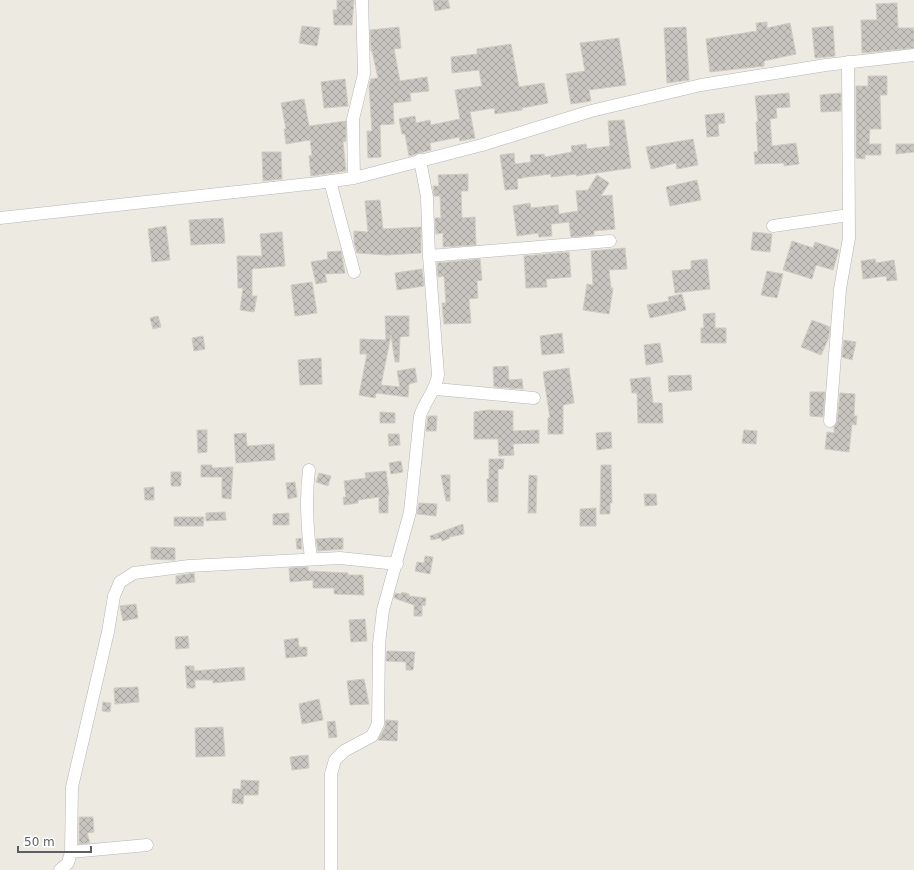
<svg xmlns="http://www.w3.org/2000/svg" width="914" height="870" viewBox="0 0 914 870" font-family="'DejaVu Sans',sans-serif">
<defs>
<pattern id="building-cross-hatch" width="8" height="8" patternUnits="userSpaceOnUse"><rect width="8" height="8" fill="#c8c5c0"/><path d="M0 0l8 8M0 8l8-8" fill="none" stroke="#a5a3a0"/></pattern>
</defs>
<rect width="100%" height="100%" fill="#edeae2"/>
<!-- building -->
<path fill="url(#building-cross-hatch)" stroke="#d1ccc1" d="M337,0H354L352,25H334L333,10H337Z
M433,0H448L450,8L435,11Z
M897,3L898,28H914V48L862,53L861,20H877L876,4Z
M767,22V28L790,23L796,54L764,61V66L710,72L706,39L757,31L756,23Z
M302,26L320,28L317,46L299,43Z
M833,26L835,56L815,58L812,28Z
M399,27L401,48L394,49L400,81L427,77L429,91L410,93L411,101L393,103L394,124L380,125L381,157L368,158L367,131H372L369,86L371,79L378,78L372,51H371L370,30Z
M686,27L689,80L667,83L664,28Z
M619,38L626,85L589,90L591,101L571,104L566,74L585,71L580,43Z
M511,44L519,87L544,83L548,103L522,108V110L495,114L494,108L470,112L475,138L460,141L459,137L430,143L431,150L409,156L405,134H402L399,119L415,116L416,123L430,120L431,125L460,119L455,90L482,86L479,70L452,73L451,57L477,54V49Z
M868,76H887V95H880L881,129H870L869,144H881V155H865V159L856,158V86H868Z
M345,79L348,106L324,108L321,82Z
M789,93L790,107L776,108L777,118L770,119L772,146L796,143L799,164L784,166V163L755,164L754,152H758L756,122H758L755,96Z
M841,93V111L821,112L820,95Z
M304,99L309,126L346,121V141L343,142L346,171L311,176L309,156L312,155L310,140L286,144L284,129H286L281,103Z
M724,113L725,123L718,124L719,136L707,137L705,115Z
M624,120L631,168L576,176V174L551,177V174L527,177L517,179L518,189L505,190L500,155L514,153L515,164L531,162L530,155L544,154L545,157L572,152L571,146L586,144L587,149L610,146L608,121Z
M693,139L698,165L677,169L676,163L651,169L646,147Z
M896,144H914V152L896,154Z
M262,152H281L282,179L263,181Z
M468,174V191H461L462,218L475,217L476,245L443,247V233L436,234L435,218H441L440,196H434L433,186H439L438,175Z
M597,175L609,183L601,196L612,195L615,229L594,231V235L571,237L569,222L551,224L552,236L539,237L538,233L517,236L513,206L530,203L531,208L558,205L559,214L578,211L576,191L588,190Z
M697,180L701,200L670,206L666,187Z
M380,200L383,229L421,227V253L386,255L357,253L354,242V231L368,232L365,201Z
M223,218L225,243L191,245L189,220Z
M166,226L170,260L152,262L148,229Z
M282,232L285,266L252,269V296H257L254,312L240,310L243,288H238L237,256H262L260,234Z
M753,232L772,234L770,252L751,250Z
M792,241L813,248L815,242L839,250L833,270L816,265L812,279L783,270Z
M625,248L627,269L609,270L611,288H613L609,314L583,310L587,284L593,285L591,251Z
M341,251L345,273L325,274L327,282L316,284L311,262L328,259L327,252Z
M569,252L571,277L546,279L547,287L526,288L524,256Z
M480,259L482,280L477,281L478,298L469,299L471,323L444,324L442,303H446L444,276L438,277L437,263Z
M707,259L710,289L675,293L672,271L691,269V261Z
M875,259L876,263L894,260L897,280L887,281L886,276L863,279L861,261Z
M422,269L424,286L397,290L395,273Z
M767,271L783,274L777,298L761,295Z
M312,282L317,313L295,316L291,285Z
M682,294L686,310L650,318L647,305L669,301L668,297Z
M715,313V328H726V343H701V328H704L703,314Z
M158,316L161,327L153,329L150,318Z
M385,316H409V336L400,337L399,362H395L391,335L381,385L400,387L397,371L415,368L417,382L409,384L408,397L376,393L375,398L359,395L367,354H360V339L386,340Z
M812,320L830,327L829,337L821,355L801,347Z
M562,333L564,353L542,355L540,336Z
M203,336L205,349L194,351L192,338Z
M844,340L856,342L852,360L842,357Z
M660,343L663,362L646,365L644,345Z
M321,358L322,384L300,385L298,360Z
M508,366L509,380L522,379L523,389L494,387L493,367Z
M569,368L574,403L563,405V434H548V418H550L543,372Z
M691,375L692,390L669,392L668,376Z
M650,377L653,403H662L663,423H638L637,393H632L630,379Z
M810,392H825L823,417L810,416Z
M840,393L855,394L854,416H857L856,425L852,424L849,452L825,449L827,432L834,433V427L837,422Z
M488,410L513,411V431L539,430V443L513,444L514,455L499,456L498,439H474V412Z
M380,412L395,413V423H380Z
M428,416H437L436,431H426Z
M197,430H207V452L198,453Z
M744,430L757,431L756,444L742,443Z
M611,432L612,448L597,450L596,433Z
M246,433L247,446L274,444L275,460L236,463L234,434Z
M388,434H399L400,445L389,446Z
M489,459H504L503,469H498V502H488L487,479H489Z
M401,461L403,472L391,474L389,463Z
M201,465H212V468L233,467L231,499L222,498V477H201Z
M601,465H611L612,503H610V514H600Z
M386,471L389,495H388V513H379V497L358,500V503L344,505L343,497H346L344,481L366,478L365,473Z
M171,472H181V486H171Z
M319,473L331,476L328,486L316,482Z
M441,475H450V501H446Z
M529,475L537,476L536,513H528Z
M295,482L297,497L288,499L286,483Z
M154,487V500H145L144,488Z
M644,494H656L657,505L645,506Z
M419,503L437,504L436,516L417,514Z
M596,508V526H580V509Z
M225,512L226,520L206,521V513Z
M289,513V525H273V514Z
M174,517H204L203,526H174Z
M463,524L464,534L449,537L450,538L442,541L441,538L431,540L430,536Z
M301,538L302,549H297L296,539Z
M330,538H343V549L318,551L316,539Z
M151,547L175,548V560L151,559Z
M425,556L433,557L430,574L415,571L417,562L424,563Z
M308,567V571L348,573V575H363L364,595L334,594V588H313V580L290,582L289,568Z
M194,573L195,582L176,584V576Z
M402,592L409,594V596L426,598L425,606L422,605V616H414V605L394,598L395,593L401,594Z
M136,604L138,618L123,621L120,606Z
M365,619L367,641L351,642L349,620Z
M188,636L189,648L176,649L175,637Z
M298,638L299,647H307V656L286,658L284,640Z
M387,651L415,652L413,670H406V662L386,661Z
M185,666H194V671L244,667L245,680L213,683V680H195V688H187Z
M364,679L369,704L350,705L347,681Z
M138,687L139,702L115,704L114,688Z
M319,699L323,720L302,724L299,704Z
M103,702L111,703L110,712L102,711Z
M386,720L398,721L397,741L378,740L385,727Z
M335,721L337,737L329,738L327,722Z
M223,727L225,756L196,757L195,728Z
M308,755L309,768L292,770L290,757Z
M241,780L259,781L258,795H244L243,804L232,803L233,789H241Z
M79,817H93L94,832L87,833L90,843L79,844Z"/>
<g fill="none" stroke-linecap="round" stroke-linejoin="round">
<defs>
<path id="minor" d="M354,178L353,119L364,74L362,0
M330,181L354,272
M0,218L317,183L354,178L482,145L591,111L701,85L826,65L914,55
M773,226L849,215
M429,256L610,241
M436,389L534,398
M830,421L840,289L849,238L848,62
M309,470C305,501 307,528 311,558
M71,852L147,845
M60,870L68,863L71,852L72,787L108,632L114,596L120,582L134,573L189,566L340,558L397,564
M331,870V774L335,760L344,751L372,736L378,724L379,644L383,610L410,512L420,416C425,400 436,391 438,375L429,256L427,197L420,160"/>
</defs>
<!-- minor casing -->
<use href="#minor" stroke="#b3b5b9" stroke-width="13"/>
<!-- minor -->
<use href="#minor" stroke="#fff" stroke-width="12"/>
</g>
<!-- scale -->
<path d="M18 846v6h73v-6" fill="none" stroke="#5b5f63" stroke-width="2"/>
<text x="24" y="846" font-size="12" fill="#5b5f63" stroke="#ffffff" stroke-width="3" paint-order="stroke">50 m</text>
</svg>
